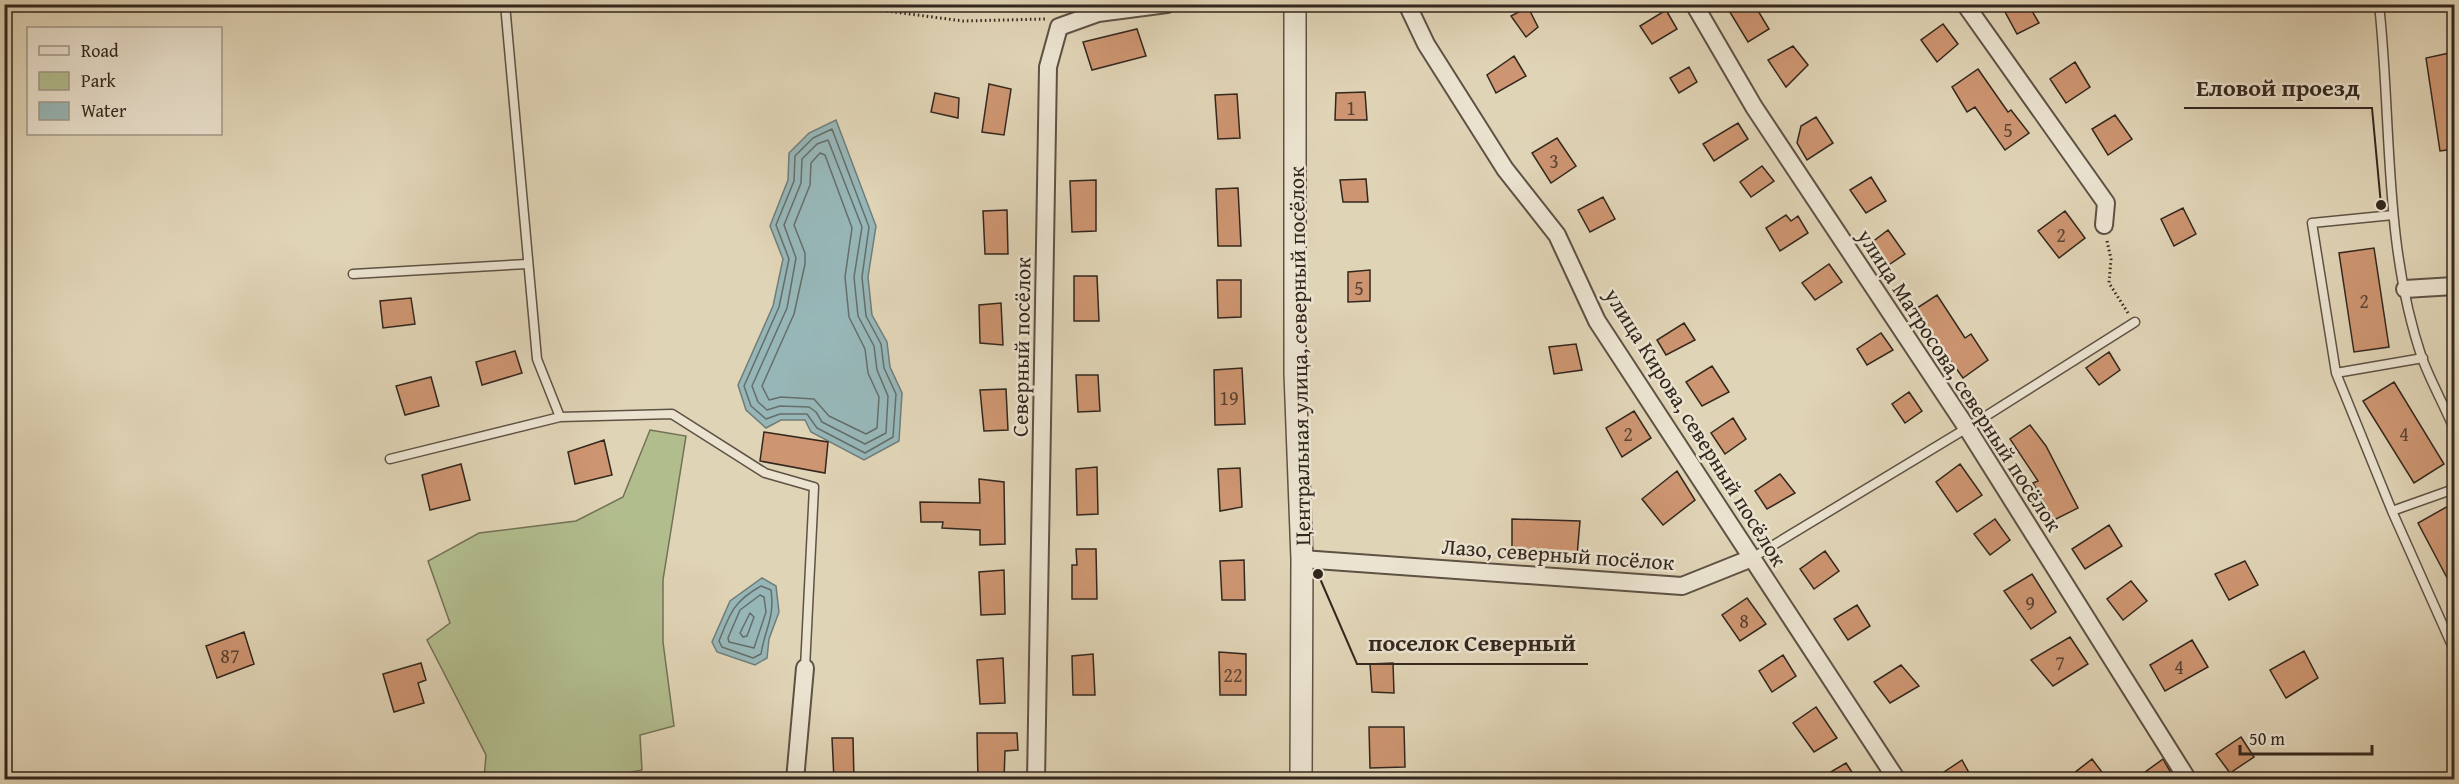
<svg xmlns="http://www.w3.org/2000/svg" width="2459" height="784" viewBox="0 0 2459 784" font-family="'Gentium Book Plus',serif">
<rect width="100%" height="100%" fill="#e0d4b6"/>
<filter id="stains"><feTurbulence type="fractalNoise" baseFrequency=".00333" numOctaves="4"/><feColorMatrix values="0 0 0 0 .2 0 0 0 0 .09 0 0 0 0 .02 0 0 0 .5 -.17"/></filter>
<radialGradient id="worn" r=".72"><stop offset=".6" stop-color="#630" stop-opacity="0"/><stop offset="1" stop-color="#630" stop-opacity=".3"/></radialGradient>
<!-- green -->
<path fill="#b2bd8e" stroke="#727256" stroke-width="1.5" d="M650,430L686,436L663,580V642L674,726L640,735L642,770L597,779H484L486,755L427,640L450,623L428,561L479,533L576,521L623,497Z"/>
<!-- water -->
<path fill="#97b6b7" stroke="#6f7d7a" stroke-width="1.5" d="M836,120L876,226L868,277L872,315L887,342L890,367L902,393L899,441L864,460L811,432L805,420H781L766,428L746,410L738,385L773,306L783,259L770,226L788,180L789,153L809,133Z
M762,578L776,586L779,612L769,639L767,658L755,665L717,652L712,642L730,601Z"/>
<g fill="none" stroke-linecap="round" stroke-linejoin="round">
<!-- shore -->
<path stroke="#656e6a" stroke-width="1.5" d="M832,129L869,227L862,277L866,316L881,344L884,368L896,394L893,437L865,453L817,428L807,414H780L766,419L751,406L744,386L779,307L789,259L776,225L794,181L795,156L813,138Z
M828,140L862,227L854,277L858,316L874,346L877,370L888,396L886,433L865,444L822,422L816,412L809,407L780,406L767,410L758,402L752,386L787,308L796,258L784,225L801,183L802,159L817,144Z
M820,153L825,155L852,228L845,277L849,317L865,349L868,373L879,397L877,428L866,434L829,416L814,399L781,397L769,400L762,386L794,314L805,264V253L794,225L810,185L811,163Z
M761,586L771,590C775,618 765,628 761,654L753,658L722,647L719,641C730,613 734,601 761,586Z
M760,595L764,597L766,612L754,648L729,642L728,638L740,610Z
M750,613L754,617L747,636L743,637L740,633Z"/>
</g>
<!-- building -->
<path fill="#cd9571" stroke="#33271e" stroke-width="1.5" d="M1725,4H1754L1769,29L1748,42Z
M2014,4H2028L2039,23L2017,34L2004,10Z
M1528,7L1538,27L1526,37L1511,16Z
M1666,10L1677,29L1652,44L1640,26Z
M1943,24L1958,44L1937,62L1921,40Z
M1137,29L1146,56L1092,70L1083,42Z
M1793,46L1808,65L1786,87L1768,60Z
M2454,52V149L2440,151L2426,58Z
M1514,56L1526,76L1496,93L1487,75Z
M2075,62L2090,87L2066,103L2050,79Z
M1689,67L1697,82L1679,93L1670,78Z
M1978,69L2008,112L2011,110L2029,133L2005,150L1975,107L1967,112L1952,87Z
M989,84L1011,89L1004,135L982,132Z
M1365,92L1367,120H1335L1336,93Z
M935,93L959,98L958,118L931,112Z
M1237,94L1240,138L1218,139L1215,95Z
M2115,115L2132,139L2108,155L2092,129Z
M1816,117L1833,143L1807,160L1797,143L1801,126Z
M1738,123L1748,139L1714,161L1703,144Z
M1557,138L1576,166L1551,183L1532,153Z
M1762,166L1774,181L1751,197L1740,182Z
M1871,177L1886,201L1866,213L1850,190Z
M1366,179L1368,202H1343L1340,180Z
M1096,180V231L1072,232L1070,181Z
M1238,188L1241,246H1218L1216,189Z
M1603,197L1615,219L1590,232L1578,210Z
M2183,208L2196,234L2174,246L2161,219Z
M1007,210L1008,254H985L983,211Z
M2065,211L2085,238L2059,258L2038,231Z
M1786,215L1791,221L1798,216L1808,233L1780,251L1766,228Z
M1888,230L1905,254L1887,266L1871,243Z
M2374,248L2389,347L2354,352L2339,253Z
M1829,264L1842,282L1815,300L1802,283Z
M1370,270V301L1348,302V272Z
M1074,276H1097L1099,321H1074Z
M1217,280H1241V317L1218,318Z
M1937,295L1965,338L1971,334L1988,360L1963,378L1914,310Z
M411,298L415,324L383,328L380,301Z
M1001,303L1003,345L980,343L979,305Z
M1684,323L1695,340L1666,355L1657,340Z
M1881,333L1893,350L1867,365L1857,349Z
M1576,344L1582,370L1554,374L1549,347Z
M515,351L522,373L482,385L476,362Z
M2109,352L2120,370L2099,385L2086,368Z
M1712,366L1729,392L1702,406L1686,382Z
M1242,368L1245,424L1215,425L1214,370Z
M1076,375H1098L1100,411L1078,412Z
M431,377L439,406L405,415L396,386Z
M2394,382L2444,464L2414,483L2363,401Z
M1006,389L1008,430L984,431L980,390Z
M1909,392L1922,411L1905,423L1892,404Z
M1634,411L1651,438L1622,457L1606,428Z
M1733,418L1746,439L1725,454L1711,433Z
M2030,425L2046,446L2078,508L2054,520L2033,483L2038,481L2010,439Z
M764,432L828,442L825,473L760,461Z
M604,440L612,475L575,484L568,452Z
M461,464L470,500L430,510L422,475Z
M1960,464L1982,495L1957,512L1936,482Z
M1097,467L1098,514L1077,515L1076,469Z
M1240,468L1242,507L1220,511L1218,469Z
M1677,471L1695,500L1663,525L1642,499Z
M1780,474L1795,493L1767,509L1755,491Z
M979,479L1004,482L1005,544L980,545V530L942,528L943,522H921L920,502L980,503Z
M2450,505L2454,513V591L2418,523Z
M1512,519L1580,521L1577,556L1512,557Z
M1995,519L2010,540L1990,555L1974,534Z
M2109,525L2122,546L2085,569L2072,549Z
M1076,549H1096L1097,599H1072V565H1077Z
M1825,551L1839,571L1814,589L1800,569Z
M1244,560L1245,600H1222L1220,561Z
M2245,561L2258,585L2229,600L2215,574Z
M1004,570L1005,614L981,615L979,572Z
M2032,574L2056,612L2031,629L2004,591Z
M2131,581L2147,601L2123,620L2107,599Z
M1747,598L1766,624L1740,641L1722,615Z
M1857,605L1870,626L1848,640L1834,619Z
M244,632L254,664L217,678L206,646Z
M2070,637L2088,664L2053,686L2031,660Z
M2192,640L2208,667L2165,691L2150,665Z
M2304,651L2318,678L2286,698L2270,670Z
M1219,652L1246,654V695H1220Z
M1093,654L1095,695H1073L1072,656Z
M1783,655L1796,676L1772,692L1759,671Z
M1003,658L1005,703L980,704L977,660Z
M421,663L426,680L418,683L424,703L394,712L383,674Z
M1393,663L1394,693L1372,692L1370,664Z
M1901,665L1919,686L1890,703L1874,682Z
M1816,707L1837,738L1814,752L1793,723Z
M1369,727H1404L1405,767L1370,768Z
M977,733H1017L1018,750L1005,751L1004,780H978Z
M2241,737L2254,757L2230,773L2216,754Z
M832,738H853L854,780H834Z
M2092,759L2108,780H2065Z
M2163,759L2175,780H2134Z
M1962,760L1973,780H1932Z
M1846,763L1857,780H1817Z"/>
<g fill="none" stroke-linecap="round" stroke-linejoin="round">
<defs>
<path id="service" d="M505,4L537,359L560,417
M2379,4C2392,122 2383,244 2422,358C2431,382 2444,405 2454,429
M2393,215L2312,223L2336,373L2392,511L2454,650
M353,274L527,264
M2336,373L2423,358
M390,459L560,417L672,414L765,473L814,487L805,668
M2392,511L2454,489
M1752,558L1967,428L2135,322"/>
<path id="minor" d="M1407,4L1426,44L1505,169L1557,235L1597,321L1897,780
M1694,4L1754,107L1967,428L2188,780
M1965,4L2106,203L2104,225
M2405,289L2454,286
M1302,559L1682,586L1752,558
M795,780L805,668
M1036,780L1048,67L1059,27L1098,13L1167,4"/>
<path id="tertiary" d="M1295,4V373L1302,559L1301,780"/>
</defs>
<!-- service casing -->
<use href="#service" stroke="#5e5244" stroke-width="11"/>
<!-- minor casing -->
<use href="#minor" stroke="#5e5244" stroke-width="20"/>
<!-- tertiary casing -->
<use href="#tertiary" stroke="#5e5244" stroke-width="24"/>
<!-- path -->
<path stroke="#33271e" stroke-width="3" stroke-dasharray="1.5 3" stroke-linecap="butt" d="M833,4L963,21L1045,19
M2107,241L2111,259L2109,283L2128,313"/>
<!-- service -->
<use href="#service" stroke="#ebe3d0" stroke-width="8"/>
<!-- minor -->
<use href="#minor" stroke="#ebe3d0" stroke-width="16"/>
<!-- tertiary -->
<use href="#tertiary" stroke="#ebe3d0" stroke-width="21"/>
</g>
<g text-anchor="middle" dominant-baseline="central" stroke-width="5" stroke-linejoin="round" paint-order="stroke">
<!-- number labels -->
<g font-size="20" fill="#5a4233">
<text x="1351" y="107">1</text>
<text x="2008" y="129">5</text>
<text x="1554" y="160">3</text>
<text x="2061" y="234">2</text>
<text x="1359" y="287">5</text>
<text x="2364" y="300">2</text>
<text x="1229" y="397">19</text>
<text x="1628" y="433">2</text>
<text x="2404" y="433">4</text>
<text x="2030" y="602">9</text>
<text x="1744" y="620">8</text>
<text x="230" y="655">87</text>
<text x="2060" y="662">7</text>
<text x="2179" y="666">4</text>
<text x="1233" y="674">22</text>
</g>
<!-- street labels -->
<g font-size="22" fill="#33271e" stroke="#ebe3d0">
<text transform="translate(1021 347) rotate(-89)">Северный посёлок</text>
<text transform="translate(1299 356) rotate(-91)">Центральная улица, северный посёлок</text>
<text transform="translate(1960 380) rotate(57)">улица Матросова, северный посёлок</text>
<text transform="translate(1696 427) rotate(58)">улица Кирова, северный посёлок</text>
<text transform="translate(1558 554) rotate(4)">Лазо, северный посёлок</text>
</g>
</g>
<!-- callouts -->
<path fill="none" stroke="#33271e" stroke-width="2" d="M2381 205L2372 108H2184M1318 574L1357 664H1588"/>
<g fill="#33271e" stroke="#ebe3d0" stroke-width="2">
<circle cx="2381" cy="205" r="6"/>
<circle cx="1318" cy="574" r="6"/>
</g>
<g font-size="24" text-anchor="middle" font-weight="bold" fill="#33271e" stroke="#ebe3d0" stroke-width="5" stroke-linejoin="round" paint-order="stroke">
<text x="2278" y="96">Еловой проезд</text>
<text x="1472" y="651">поселок Северный</text>
</g>
<!-- margin -->
<rect width="2459" height="784" fill="none" stroke="#e0d4b6" stroke-width="24"/>
<rect x="6" y="6" width="2447" height="772" fill="none" stroke="#33271e" stroke-width="3"/>
<rect x="12" y="12" width="2435" height="760" fill="none" stroke="#33271e" stroke-width="1.5"/>
<!-- legend -->
<rect x="27" y="27" width="195" height="108" fill="#ebe3d0" stroke="#a19889" stroke-width="1.5"/>
<rect x="39" y="46" width="30" height="9" fill="#ebe3d0" stroke="#a19889" stroke-width="1.5"/>
<text x="81" y="57" font-size="18" fill="#33271e">Road</text>
<rect x="39" y="72" width="30" height="18" fill="#b2bd8e" stroke="#a19889" stroke-width="1.5"/>
<text x="81" y="87" font-size="18" fill="#33271e">Park</text>
<rect x="39" y="102" width="30" height="18" fill="#97b6b7" stroke="#a19889" stroke-width="1.5"/>
<text x="81" y="117" font-size="18" fill="#33271e">Water</text>
<!-- scale -->
<path d="M2240 745v9h132v-9" fill="none" stroke="#33271e" stroke-width="3"/>
<text x="2249" y="745" font-size="18" fill="#33271e" stroke="#ebe3d0" stroke-width="4.5" paint-order="stroke">50 m</text>
<rect width="100%" height="100%" filter="url(#stains)"/>
<rect width="100%" height="100%" fill="url(#worn)"/>
</svg>
